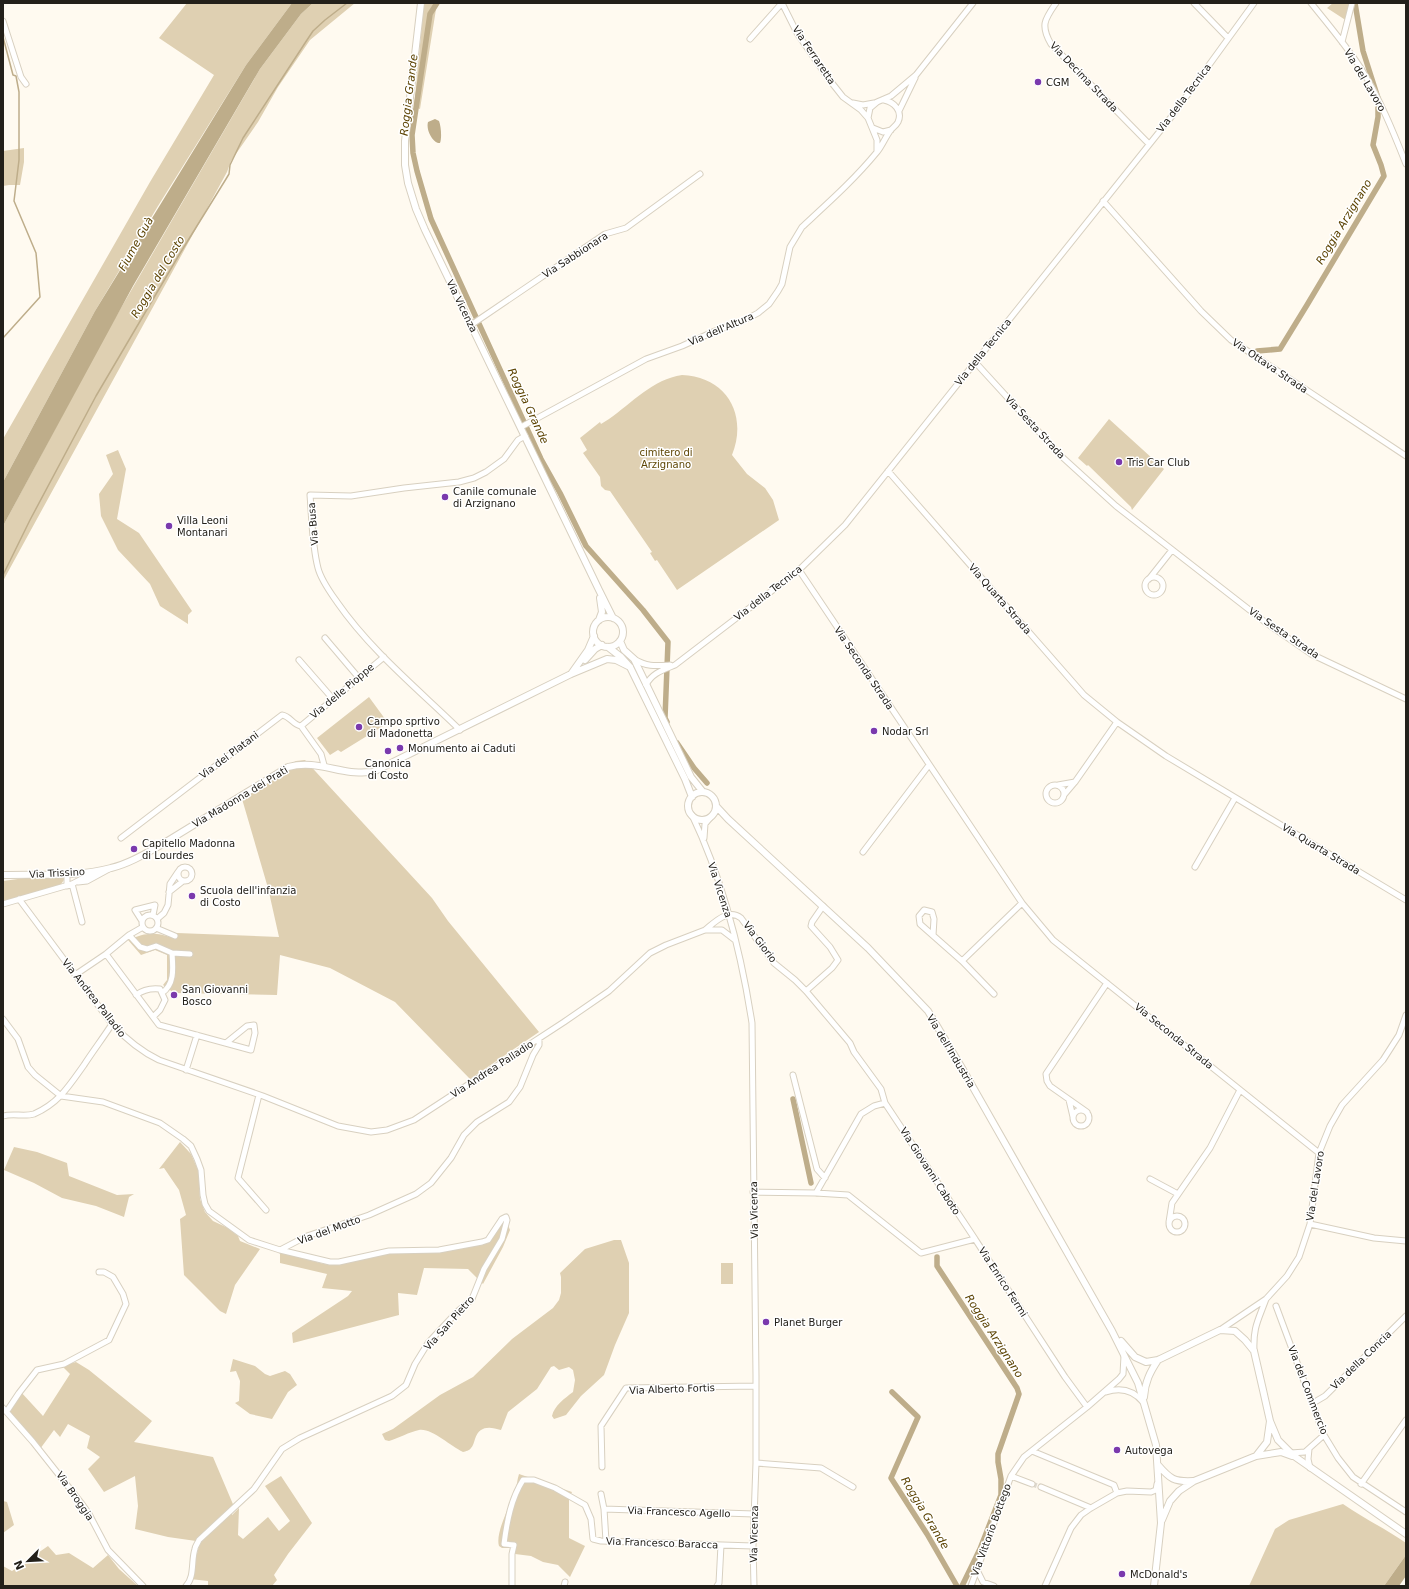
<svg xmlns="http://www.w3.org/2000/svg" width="1409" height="1589" viewBox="0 0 1409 1589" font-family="'DejaVu Sans',sans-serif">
<rect width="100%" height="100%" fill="#fffaf0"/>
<!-- green -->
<path fill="#dfd0b2" d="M187,3H292L246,65L158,206L95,311L3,482V439L150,182L214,75L159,38Z
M313,3H355L310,40L278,87L258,122L231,161L227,172L3,581V526L107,332L260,69L301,14Z
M424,3H437L420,109L414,107Z
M1333,3H1358L1347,21L1327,8Z
M24,148V162L20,185H9L3,186V151Z
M682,375C727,377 748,415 732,455L747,474L765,488L773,500L779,520L677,590L657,560L655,561L650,553L652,552L610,491L605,490L601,486L600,477L583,453L587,450L580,438L600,422L601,424L609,419C632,403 653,379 682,375Z
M1109,419L1164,469L1132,510L1131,507L1088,465L1087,466L1078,458Z
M118,450L126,469L117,519L139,533L192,611L188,615V624L160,606L150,584L118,550L101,516L99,494L113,474L106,455Z
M369,697L388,723L341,752L338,750L330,755L317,738Z
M305,760L432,898L448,921L539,1032L470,1079L395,1002L330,968L280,955L277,995L174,993L163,985L167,980V955L155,950L141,955L128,940C147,932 154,932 174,938L177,933L279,937L268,888L240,792L296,761Z
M69,872L60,886L3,903V881Z
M180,1142L191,1154L199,1172L200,1199L205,1212L213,1221L228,1228L238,1236L240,1241L260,1249L235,1285L226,1314L220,1311L184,1275L180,1219L186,1215L179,1190L164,1168L159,1169Z
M14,1147L37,1152L67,1163L69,1176L117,1195L134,1194L129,1197L124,1217L96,1206L62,1198L34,1183L4,1170Z
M503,1218L507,1222L510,1230L503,1247L483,1284L468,1269L424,1268L417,1295L398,1293L399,1315L293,1343L292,1333L348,1296L352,1291L322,1288L327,1274L280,1263V1252L324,1264L340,1265L347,1261L386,1253L408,1252L487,1241Z
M614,1240H621L629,1263V1313L615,1345L604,1375L581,1396L566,1415L554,1419L552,1416C554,1406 565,1398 573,1392L575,1380L573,1370L569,1367L559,1370L554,1366L551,1367L537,1389L508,1412L501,1430C489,1426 479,1426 475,1439C474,1442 473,1446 471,1448C469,1451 466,1451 463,1452C450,1446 432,1428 419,1430C409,1432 399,1438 389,1441L385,1440L382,1434L393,1429L440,1395L473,1377L512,1339L553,1308L559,1300L561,1293V1277L560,1273L585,1249Z
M721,1263H733V1284H721Z
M233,1359L255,1366L265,1374L270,1376L285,1371L290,1374L297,1385L288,1392L272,1419L250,1414L235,1403L239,1401L240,1381L236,1371L230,1372Z
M76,1362L89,1370L152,1421L134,1442L213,1457L235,1509L232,1513V1515L239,1508L238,1535L243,1539L268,1517L279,1531L290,1521L265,1486L281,1476L312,1523L288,1554L274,1575L277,1580L272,1586H208V1581L190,1579L199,1546L196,1541L168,1537L135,1529L138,1506L135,1476L104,1492L88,1469L100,1457L87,1448L90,1436L68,1424L60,1437L54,1430L40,1449L7,1411L20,1391L43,1416L70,1374L62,1366Z
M519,1474L572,1492L569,1498V1538L585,1546L570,1577L558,1565L543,1562L531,1556L515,1554L511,1548H502L499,1546C495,1533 510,1505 515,1492C517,1486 517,1480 519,1474Z
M3,1501L7,1502L14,1525L3,1533Z
M1343,1504C1363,1518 1386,1529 1406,1543V1555L1384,1586H1249L1275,1529L1289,1520Z
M48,1546L56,1555L69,1553L93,1568L108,1555L119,1569L138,1586H3V1566L12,1571Z"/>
<!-- water -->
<path fill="#bead8a" d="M292,3H313L301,14L260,69L133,286L3,526V482L95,311L246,65Z
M435,119L439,121C441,126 442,138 440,143H438C431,140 426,129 428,122Z
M1406,1555V1576L1399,1586H1384Z"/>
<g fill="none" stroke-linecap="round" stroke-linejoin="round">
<!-- stream -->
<path stroke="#bead8a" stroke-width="1.5" d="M3,37L13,75L16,76L19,92V160L14,201L36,253L40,297L3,338
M3,575L30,520L96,396L179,255L226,179L229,174L230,165L243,138L307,40L313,31L325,20L347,3"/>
<!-- canal -->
<path stroke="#bead8a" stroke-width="5.5" d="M437,3L430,14L412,135L413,153L417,171L431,219L541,459L560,493L586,546L643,610L668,642L665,718L667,722
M1257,351L1280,349L1307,305L1384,176L1381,165L1373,145L1378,117V98L1363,51L1355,3
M677,743L694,768L707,783
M793,1099L811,1183
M937,1257V1266L1017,1388L1019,1394L998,1454V1462L1001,1479V1495L980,1549L962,1586
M892,1392L918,1417L891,1478L927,1534L957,1586"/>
<!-- minor-tunnel -->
<path stroke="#ded9d0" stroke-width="5" stroke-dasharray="5 2.5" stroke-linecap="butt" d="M1032,1484L1041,1487"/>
<defs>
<path id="minor" d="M782,3L797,33L828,78L843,97L861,110L868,118
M1056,3C1045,19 1040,25 1051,44L1149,144
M1194,3L1228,38
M1311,3C1328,24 1345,44 1360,67C1379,97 1393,131 1406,164
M3,21L21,77L26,84
M750,39L782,3
M1342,42L1352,3
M853,103L863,105L874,103
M899,111L915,78
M873,128L883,132L891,130
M877,151V140L868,118L870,108L877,102L891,96L916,75L973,3
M1103,201L1201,311L1231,340L1406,456
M471,325L605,234L626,228L700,174
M975,362L1060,455L1116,506L1265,622L1311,654L1406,699
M521,427L646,359L682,346L715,331L743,321L758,313L769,304L778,291L782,284L790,247L802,227C828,203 854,180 877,152C882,146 885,138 890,131C892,128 896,126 898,122C903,111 894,102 884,100
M888,471L1084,695L1117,722L1166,756L1406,900
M799,570L1022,903L1053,940L1319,1153
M1145 586a9 9 0 1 1 18 0a9 9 0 1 1-18 0Z
M1149,579L1172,550
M325,638L359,678
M634,659C647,667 655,666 670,665
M299,660L333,699
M646,685C652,673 663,670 675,665L799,570L845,525L1172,116L1254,3
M301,726L384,657
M460,730C418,689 371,651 337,602C330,592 321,580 318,568C312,545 312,519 310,495L351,496L404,488L459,482L474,478L486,472L504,459L518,440L525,436
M1058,785L1075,782
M1046 794a9 9 0 1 1 18 0a9 9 0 1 1-18 0Z
M1064,795L1075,782L1117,722
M692,815C723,880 741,952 752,1023L756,1376V1463L753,1546L754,1586
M121,838L282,715C290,716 293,725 301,726L321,754L324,765
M704,838L705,824L710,818
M863,852L929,765
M178 874a7 7 0 1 1 14 0a7 7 0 1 1-14 0Z
M1195,867L1235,798
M67,874V886
M78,882L87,881L109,869
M72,884L82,922
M169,892L183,881
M19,899L112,1024C126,1039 140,1051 159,1060L263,1096L338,1126L371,1132L387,1130L414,1120L564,1022L609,991L650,953L666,945L705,930H722L735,940
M3,904L72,884L93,873
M142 923a8 8 0 1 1 16 0a8 8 0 1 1-16 0Z
M157,919L164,913L168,905L170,884L178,872
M142,921L135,910L155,905L153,915
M156,928L175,936
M705,930C715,922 728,908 741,918L774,963L795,980L806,991L850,1043L854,1052L881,1089L885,1103L975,1239
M129,935L140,947L147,949L156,946L172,953C173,968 175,984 162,993
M933,935L934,919L932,912L924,910L919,916L920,924L962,961L1022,903
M172,953L190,954
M106,954L129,935L143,927
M962,961L994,994
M75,975L106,954L159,1025L163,1026L251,1050L255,1033L254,1025L247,1026L226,1043
M806,991L832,968L838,960L830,947L811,926L812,922L823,906
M136,995C144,989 151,988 160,989L165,1000L160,1010L153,1017
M3,1019L18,1039L28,1067L35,1075L61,1096L103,1102L160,1123L183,1139L191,1146L197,1159L201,1170L203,1195L205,1204L209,1211L249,1240L280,1250L330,1262H339L389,1251L439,1250L482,1242L488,1240L502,1219L506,1217L507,1220L502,1239L484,1269L472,1299L457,1312L428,1343L415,1364L406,1385L392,1396L300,1438L282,1449L254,1489L199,1540C198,1543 195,1546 195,1549C191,1560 195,1577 186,1586
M186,1070L197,1035
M793,1075L817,1169L825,1178
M259,1095L238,1178L266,1210
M1069,1100L1073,1117
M1073 1118a8 8 0 1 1 16 0a8 8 0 1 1-16 0Z
M1087,1112L1050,1086L1047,1081L1046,1074L1107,983
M3,1116C13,1113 24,1117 34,1114C59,1103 69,1086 84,1065C93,1051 103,1038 112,1024
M1150,1179L1178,1194
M753,1192L816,1193L848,1195L921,1253L975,1239L1065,1377L1087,1407
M816,1193L861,1114L874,1106L885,1103
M1169 1224a8 8 0 1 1 16 0a8 8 0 1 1-16 0Z
M1169,1222L1172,1203L1210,1148L1240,1090
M1310,1224L1374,1238L1406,1241
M280,1250L307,1236L369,1215L416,1194L431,1183L451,1158L464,1135L477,1122L509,1102L520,1087L533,1055L539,1045V1039
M1276,1306L1324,1435L1338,1458L1353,1477L1406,1512
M1220,1330L1266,1299L1287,1276L1299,1257L1310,1224L1319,1153L1330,1126L1342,1105L1383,1060L1399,1035L1406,1015
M1254,1351C1253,1327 1258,1321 1266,1299
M1106,1392C1121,1387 1133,1390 1143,1402
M1313,1403L1325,1396L1406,1316
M3,1408L33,1442L82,1504L89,1514L108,1550L143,1586
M7,1411L19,1393L37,1370L64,1364L109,1340L126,1304L123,1294L113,1277L104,1272H99
M1309,1449L1308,1459L1310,1468
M1032,1451L1114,1485L1117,1493
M1291,1453L1305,1452L1324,1435
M756,1463L821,1468L853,1487
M602,1467L601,1426L626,1388L756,1386
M1011,1476L1032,1484
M1361,1484L1406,1420
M1041,1487L1091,1508
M601,1494L604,1509L606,1541
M604,1509L754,1514
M977,1570L983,1582L994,1586
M512,1586V1554L514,1545L504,1544C507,1521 511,1499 523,1480H534L555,1488L585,1505L591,1519L593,1539L601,1541L753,1546
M564,1586L565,1582
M717,1586L719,1583L721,1545
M971,1586L1011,1476L1024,1457L1087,1407L1119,1379L1123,1374L1124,1356
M1045,1586L1071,1528L1081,1515L1091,1508L1117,1493L1127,1491L1151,1492L1156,1490L1157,1484"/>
<path id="major" d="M421,3L405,141V165L408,183L416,209L425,230L599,590L613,618
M593 632a15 15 0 1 1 30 0a15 15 0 1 1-30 0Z
M599,620L602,612L600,598
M620,641L624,650L634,659L691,777L703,792
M608,647L621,657L630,667L685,779L692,797
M585,660L595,649L602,645
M571,674L588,650L594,636
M688 806a14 14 0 1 1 28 0a14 14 0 1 1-28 0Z
M716,806L728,819L868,948L928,1011L962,1068L1112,1331L1138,1383L1156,1445L1161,1523L1154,1586
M3,875C36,874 78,877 111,868C128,864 145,854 161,845L288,767C311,761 329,769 351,772C358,773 366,772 373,772L571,674L607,659L616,660L630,667
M1121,1341L1135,1357L1146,1362L1158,1360L1220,1330L1235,1331L1245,1340L1254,1351L1263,1390L1270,1421L1267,1442L1256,1456L1194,1481L1179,1491L1170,1501L1162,1520
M1144,1397C1145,1382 1150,1372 1158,1360
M1270,1421L1278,1440L1294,1456L1406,1534
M1256,1456L1281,1452L1292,1456
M1158,1465C1170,1479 1174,1482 1193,1481"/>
</defs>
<!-- minor casing -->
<use href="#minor" stroke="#d8d0c0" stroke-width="7"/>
<!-- major casing -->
<use href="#major" stroke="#d8d0c0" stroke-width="8"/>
<!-- minor -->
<use href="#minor" stroke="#fff" stroke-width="5"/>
<!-- major -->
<use href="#major" stroke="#fff" stroke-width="6"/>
</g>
<!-- markers -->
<g fill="#7a39ad" stroke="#fff" stroke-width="1.5">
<circle cx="1038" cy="82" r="4"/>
<circle cx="1119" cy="462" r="4"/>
<circle cx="445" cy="497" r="4"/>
<circle cx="169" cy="526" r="4"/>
<circle cx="359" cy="727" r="4"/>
<circle cx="874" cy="731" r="4"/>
<circle cx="400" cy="748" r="4"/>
<circle cx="388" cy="751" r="4"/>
<circle cx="134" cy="849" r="4"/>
<circle cx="192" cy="896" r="4"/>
<circle cx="174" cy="995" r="4"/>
<circle cx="766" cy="1322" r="4"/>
<circle cx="1117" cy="1450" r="4"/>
<circle cx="1122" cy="1574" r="4"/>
</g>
<g text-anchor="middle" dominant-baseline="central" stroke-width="3" stroke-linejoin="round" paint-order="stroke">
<!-- street labels -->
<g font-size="10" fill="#23201a" stroke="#fff">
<text transform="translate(814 55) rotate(56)">Via Ferraretta</text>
<text transform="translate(1084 77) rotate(46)">Via Decima Strada</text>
<text transform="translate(1365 80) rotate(59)">Via del Lavoro</text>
<text transform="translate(1184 98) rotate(-53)">Via della Tecnica</text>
<text transform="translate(575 255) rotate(-33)">Via Sabbionara</text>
<text transform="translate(462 306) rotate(64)">Via Vicenza</text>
<text transform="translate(721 329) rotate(-23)">Via dell'Altura</text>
<text transform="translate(983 352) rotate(-51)">Via della Tecnica</text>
<text transform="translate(1270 366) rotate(34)">Via Ottava Strada</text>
<text transform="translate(1035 427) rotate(47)">Via Sesta Strada</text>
<text transform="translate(313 524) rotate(-95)">Via Busa</text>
<text transform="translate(768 593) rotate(-38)">Via della Tecnica</text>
<text transform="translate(1000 599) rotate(49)">Via Quarta Strada</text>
<text transform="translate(1284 633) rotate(34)">Via Sesta Strada</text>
<text transform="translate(864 668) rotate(56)">Via Seconda Strada</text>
<text transform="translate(342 691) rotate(-40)">Via delle Pioppe</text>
<text transform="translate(229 755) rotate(-37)">Via dei Platani</text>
<text transform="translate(240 797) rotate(-31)">Via Madonna dei Prati</text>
<text transform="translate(1321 849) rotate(31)">Via Quarta Strada</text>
<text transform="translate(57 873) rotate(-3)">Via Trissino</text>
<text transform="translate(720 890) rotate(72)">Via Vicenza</text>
<text transform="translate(760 942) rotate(53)">Via Giorio</text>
<text transform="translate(94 998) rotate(52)">Via Andrea Palladio</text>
<text transform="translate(1174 1036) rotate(39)">Via Seconda Strada</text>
<text transform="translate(951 1051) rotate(59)">Via dell'Industria</text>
<text transform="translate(492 1069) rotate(-33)">Via Andrea Palladio</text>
<text transform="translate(930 1171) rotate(57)">Via Giovanni Caboto</text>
<text transform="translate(1315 1186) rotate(-81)">Via del Lavoro</text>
<text transform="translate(754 1210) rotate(-91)">Via Vicenza</text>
<text transform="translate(329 1230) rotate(-20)">Via del Motto</text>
<text transform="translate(1003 1282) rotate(57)">Via Enrico Fermi</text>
<text transform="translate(449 1323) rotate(-48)">Via San Pietro</text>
<text transform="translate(1361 1360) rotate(-44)">Via della Concia</text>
<text transform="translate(672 1389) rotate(-2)">Via Alberto Fortis</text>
<text transform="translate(1308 1390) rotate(69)">Via del Commercio</text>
<text transform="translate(75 1496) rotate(55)">Via Broggia</text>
<text transform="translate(679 1512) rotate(2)">Via Francesco Agello</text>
<text transform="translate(991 1530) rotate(-70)">Via Vittorio Bottego</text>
<text transform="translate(754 1534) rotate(-89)">Via Vicenza</text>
<text transform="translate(662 1543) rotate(2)">Via Francesco Baracca</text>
</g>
<!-- poi labels -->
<g font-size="10" fill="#23201a" stroke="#fff" text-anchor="start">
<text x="1046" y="82">CGM</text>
<text x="1127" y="462">Tris Car Club</text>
<text x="453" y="491">Canile comunale<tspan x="453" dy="12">di Arzignano</tspan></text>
<text x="177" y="520">Villa Leoni<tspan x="177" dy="12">Montanari</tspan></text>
<text x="367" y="721">Campo sprtivo<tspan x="367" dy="12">di Madonetta</tspan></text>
<text x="882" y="731">Nodar Srl</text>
<text x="408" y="748">Monumento ai Caduti</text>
<text x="388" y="763" text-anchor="middle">Canonica<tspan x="388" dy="12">di Costo</tspan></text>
<text x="142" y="843">Capitello Madonna<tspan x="142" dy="12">di Lourdes</tspan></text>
<text x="200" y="890">Scuola dell'infanzia<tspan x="200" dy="12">di Costo</tspan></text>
<text x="182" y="989">San Giovanni<tspan x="182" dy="12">Bosco</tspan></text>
<text x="774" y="1322">Planet Burger</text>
<text x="1125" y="1450">Autovega</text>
<text x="1130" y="1574">McDonald's</text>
</g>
<!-- park labels -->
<g font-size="10" fill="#5e4604" stroke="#fff">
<text x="666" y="452">cimitero di<tspan x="666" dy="12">Arzignano</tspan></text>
</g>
<!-- water labels -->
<g font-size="11" font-style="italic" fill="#5b4200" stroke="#fff">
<text transform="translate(409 95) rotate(-83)">Roggia Grande</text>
<text transform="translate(1344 222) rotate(-59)">Roggia Arzignano</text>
<text transform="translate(136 244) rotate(-61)">Fiume Guà</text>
<text transform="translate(158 277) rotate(-59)">Roggia del Costo</text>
<text transform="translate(528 406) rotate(65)">Roggia Grande</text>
<text transform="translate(994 1336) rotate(57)">Roggia Arzignano</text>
<text transform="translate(925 1513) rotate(59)">Roggia Grande</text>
</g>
</g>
<!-- border -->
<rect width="1409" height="1589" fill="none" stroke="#23201a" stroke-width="8"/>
<!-- north arrow -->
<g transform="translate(28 1561) rotate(246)" stroke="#ffffff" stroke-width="3" paint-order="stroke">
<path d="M0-3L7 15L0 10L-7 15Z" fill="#23201a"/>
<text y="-6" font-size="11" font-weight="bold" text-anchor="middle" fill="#23201a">N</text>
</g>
</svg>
